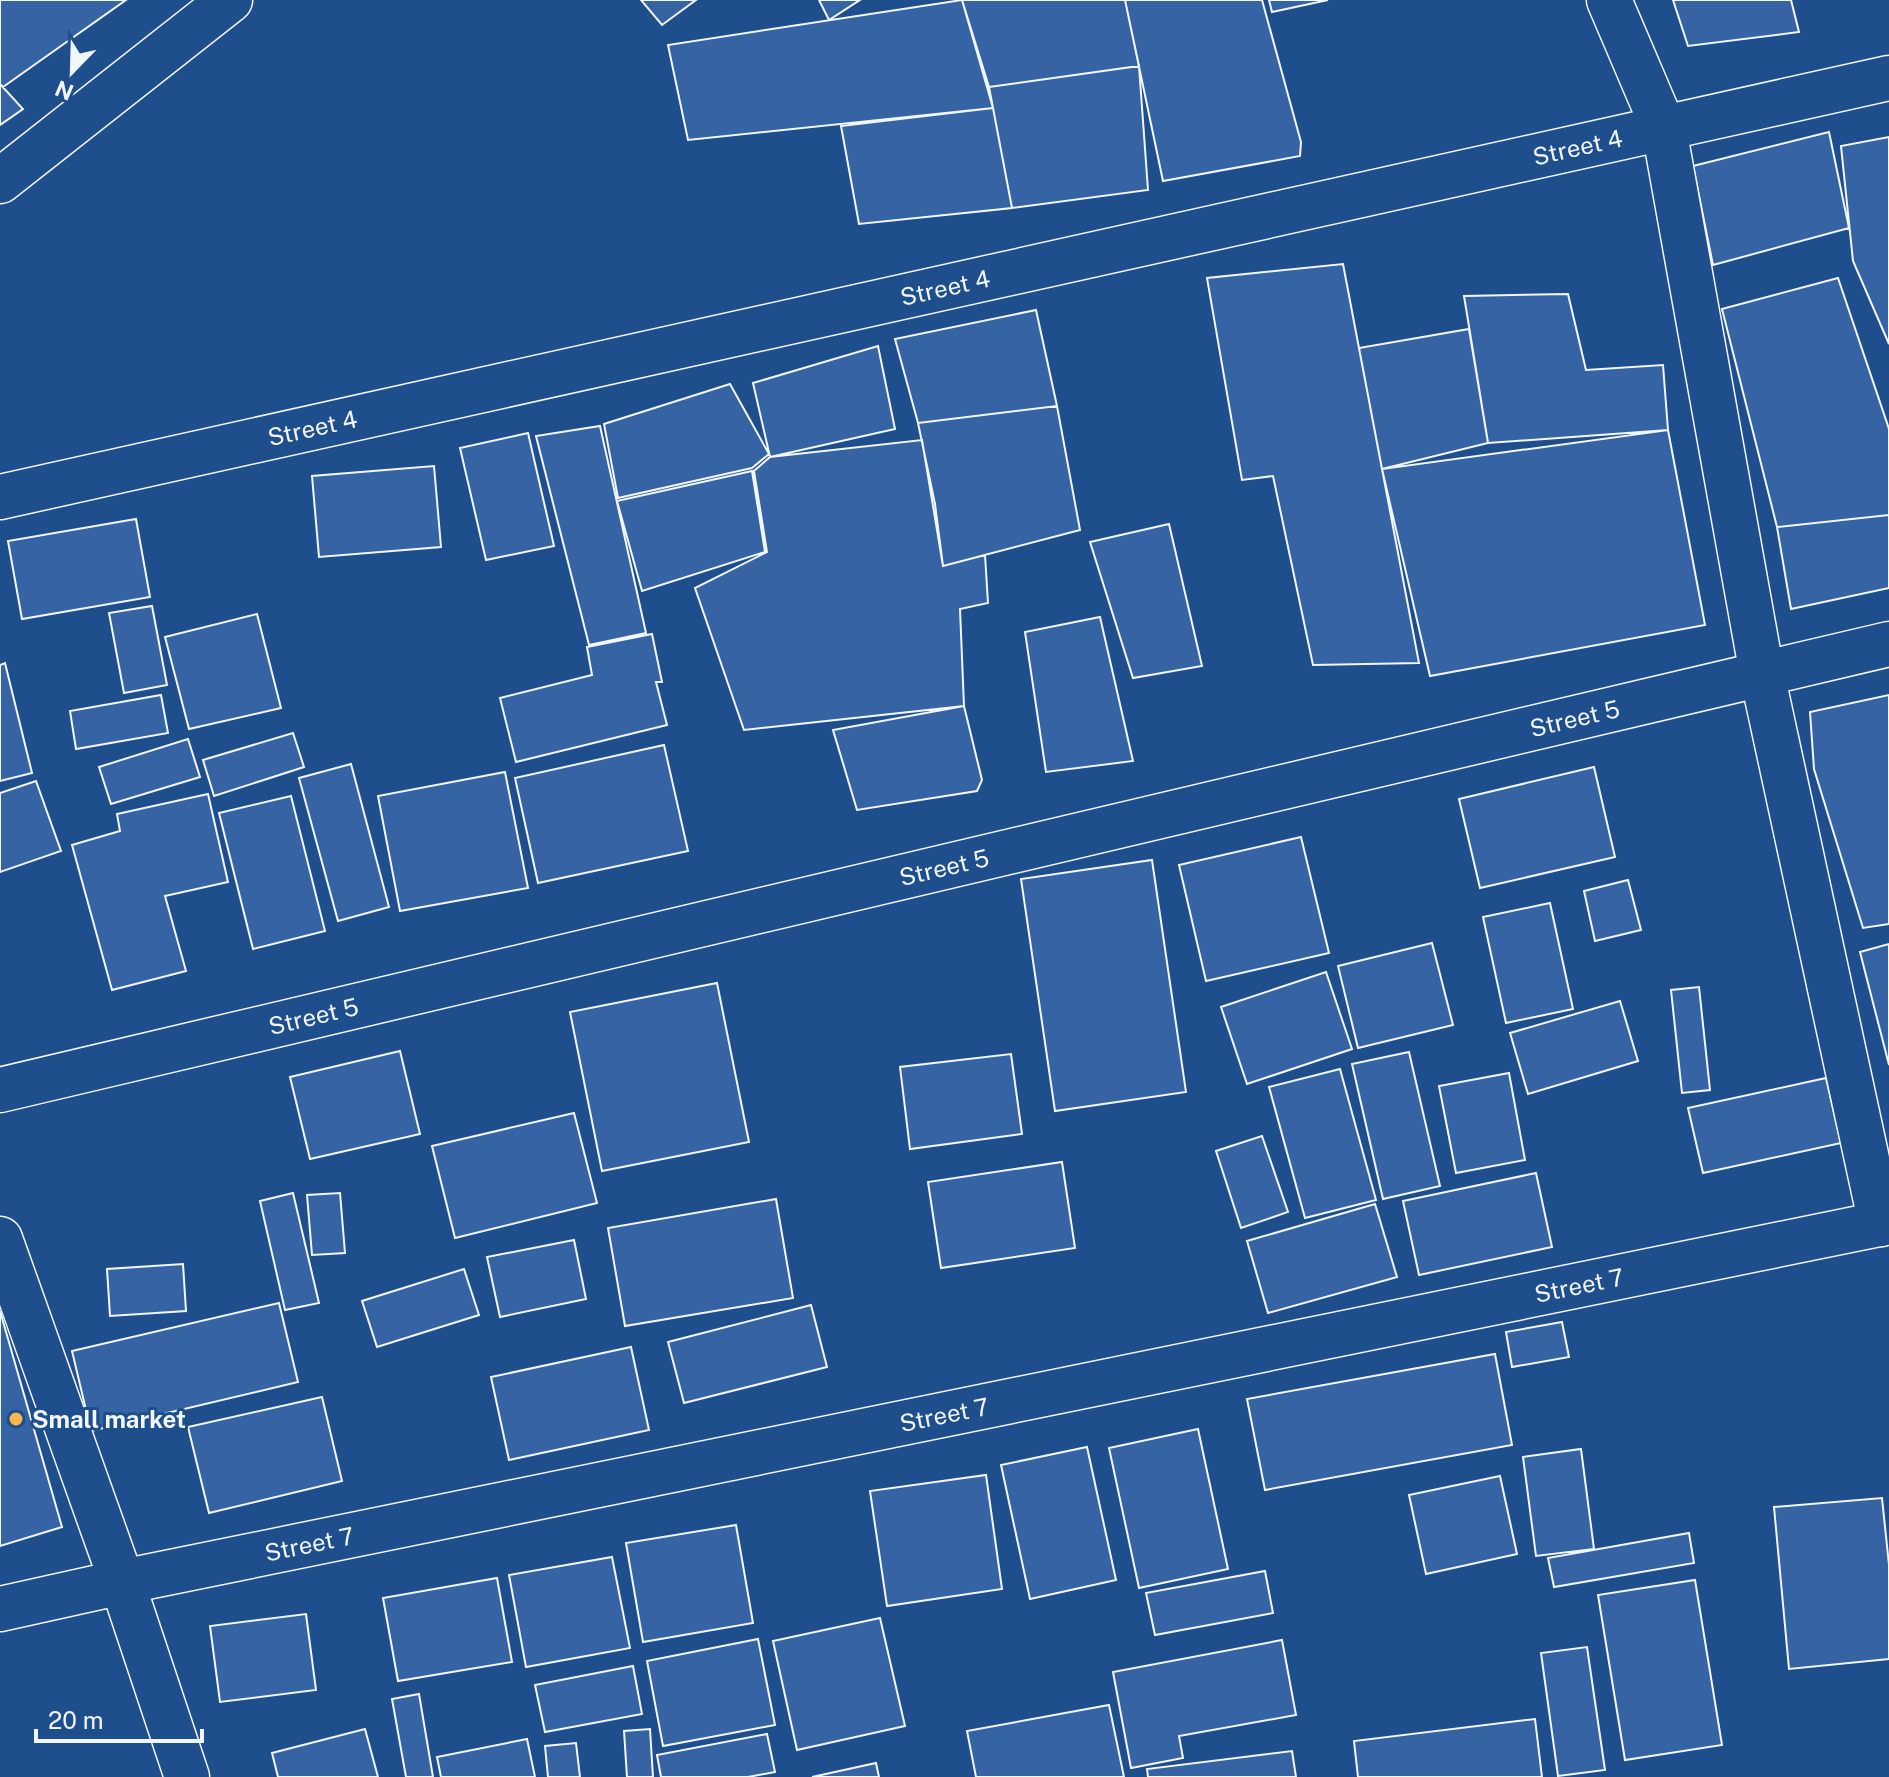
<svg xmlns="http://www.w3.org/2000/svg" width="1889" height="1777" viewBox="0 0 1889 1777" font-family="'Public Sans',sans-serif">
<rect width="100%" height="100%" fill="#1f4e8c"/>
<!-- building -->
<path fill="#3563a3" stroke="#f2f6ff" stroke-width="2" d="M0,0H126L3,87L0,84Z
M641,0H696L662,25Z
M819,0H860L829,20Z
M962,0L993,108L688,140L668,45Z
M962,0H1125L1139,66L989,87Z
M1125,0H1262L1301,142L1300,156L1163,181Z
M1269,0H1328L1272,12Z
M1673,0H1791L1799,32L1688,46Z
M1139,66L1148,190L1012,208L989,87Z
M0,84L23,109L0,125Z
M993,108L1012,208L859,224L841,126Z
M1829,132L1849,228L1713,265L1693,166Z
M1889,137V344L1853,261L1841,146Z
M1343,264L1382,469L1419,663L1313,665L1273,476L1242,480L1207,278Z
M1838,278L1889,429V515L1777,527L1722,309Z
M1568,294L1586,370L1663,365L1668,430L1488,443L1464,296Z
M1036,310L1057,406L918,423L895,339Z
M1469,329L1488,443L1382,469L1359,348Z
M878,346L895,429L770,457L753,383Z
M730,384L769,454L752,468L618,498L604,424Z
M1057,406L1080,530L943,566L935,504L918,423Z
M600,426L646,633L589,645L536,436Z
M1668,430L1705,625L1430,676L1382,469Z
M528,433L554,546L486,560L460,448Z
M922,440L943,566L985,555L988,603L960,609L964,706L744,730L695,588L767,552L754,471L770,457Z
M434,466L441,547L319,557L312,476Z
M752,471L765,552L642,591L617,501Z
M1889,515V588L1791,609L1777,527Z
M136,519L150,597L22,619L8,541Z
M1169,524L1202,666L1133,678L1090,542Z
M152,606L167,685L124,693L109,613Z
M257,614L281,708L189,729L165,637Z
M1100,617L1133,761L1046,772L1025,632Z
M652,634L662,682H656L667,725L516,762L500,698L592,675L587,647Z
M5,663L32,773L0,781V665Z
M161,695L168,733L76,749L70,711Z
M1889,695V924L1863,928L1814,769L1810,712Z
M964,706L982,780L977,791L857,810L833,730Z
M293,733L304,767L214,796L203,760Z
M188,739L200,777L111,804L99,767Z
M664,745L688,851L538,883L515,778Z
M351,764L389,907L338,921L299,778Z
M1594,767L1615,857L1480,888L1459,799Z
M505,772L528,888L400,911L378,796Z
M36,781L61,851L0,872V793Z
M208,794L228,882L165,896L186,971L112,990L72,845L120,831L117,814Z
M291,796L325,931L253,949L219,813Z
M1301,837L1329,953L1206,981L1179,865Z
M1152,860L1186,1092L1055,1111L1021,879Z
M1628,880L1641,930L1595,941L1584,891Z
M1550,903L1573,1009L1506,1023L1483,917Z
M1432,943L1453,1025L1358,1048L1338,966Z
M1889,944V1065L1860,952Z
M1326,972L1352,1049L1247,1084L1221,1007Z
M717,983L749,1142L602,1171L570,1012Z
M1699,987L1710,1090L1682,1093L1671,990Z
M1620,1001L1638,1061L1528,1094L1510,1033Z
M400,1051L420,1134L310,1159L290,1077Z
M1409,1052L1440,1186L1383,1199L1352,1064Z
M1011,1054L1022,1134L910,1149L900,1067Z
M1340,1069L1376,1200L1305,1218L1269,1087Z
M1509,1073L1525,1160L1456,1173L1439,1086Z
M1826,1078L1841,1143L1703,1173L1688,1108Z
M574,1113L597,1203L455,1238L432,1146Z
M1262,1136L1288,1212L1241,1228L1216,1151Z
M1062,1162L1075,1248L941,1268L928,1182Z
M1536,1173L1552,1247L1419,1275L1403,1201Z
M293,1193L319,1303L285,1310L260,1201Z
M340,1193L345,1253L312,1255L307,1195Z
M776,1199L793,1298L625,1326L608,1228Z
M1375,1204L1397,1277L1268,1313L1247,1241Z
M574,1240L586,1299L500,1317L487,1257Z
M183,1264L186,1311L110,1316L107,1269Z
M464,1269L479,1315L377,1347L362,1301Z
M279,1303L298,1382L91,1431L72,1351Z
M811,1305L827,1367L684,1403L668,1342Z
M0,1311L62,1527L0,1546Z
M1562,1322L1569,1357L1512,1367L1506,1332Z
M631,1347L649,1430L509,1460L491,1377Z
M1495,1354L1512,1445L1265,1490L1247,1399Z
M322,1397L342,1481L209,1513L188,1427Z
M1198,1429L1228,1569L1139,1588L1109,1448Z
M1087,1447L1116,1580L1030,1599L1001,1465Z
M1581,1449L1594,1549L1536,1556L1523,1457Z
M986,1475L1002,1589L887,1606L870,1491Z
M1500,1476L1517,1554L1426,1574L1409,1495Z
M1882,1498L1889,1565V1659L1789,1669L1774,1507Z
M736,1525L753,1623L643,1642L626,1543Z
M1689,1533L1694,1563L1554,1587L1548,1558Z
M612,1557L630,1648L526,1667L509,1575Z
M1265,1571L1273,1613L1155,1635L1146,1593Z
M497,1578L512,1662L398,1681L383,1598Z
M1695,1580L1722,1745L1625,1760L1598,1595Z
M306,1614L316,1690L220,1702L210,1626Z
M880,1618L905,1726L797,1750L773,1641Z
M758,1639L775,1725L663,1746L647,1661Z
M1282,1640L1296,1715L1179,1736L1183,1758L1131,1768L1113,1672Z
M1587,1647L1605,1770L1558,1776L1541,1653Z
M633,1666L642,1714L545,1732L535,1685Z
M419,1694L433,1777H406L392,1699Z
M1109,1705L1124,1777H976L967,1731Z
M1535,1719L1542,1777H1358L1354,1741Z
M365,1729L378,1777H278L272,1753Z
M650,1729L653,1777H627L624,1731Z
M767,1734L775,1772L748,1777H661L657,1755Z
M527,1739L535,1777H441L437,1757Z
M576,1743L580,1777H548L545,1746Z
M1292,1751L1296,1777H1148L1147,1769Z
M876,1763L879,1777H812Z"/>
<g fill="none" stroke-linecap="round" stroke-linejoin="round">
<defs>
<g id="minor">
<path d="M1609,0L1664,129L1762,674L1881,1224"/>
<path d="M0,181L230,0"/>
<path id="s1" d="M0,497L1889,78"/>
<path id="s2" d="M0,1090L1889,644"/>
<path d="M0,1239L122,1582L187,1777"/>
<path id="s3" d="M0,1609L122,1582L1889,1222"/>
</g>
</defs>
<!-- minor casing -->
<use href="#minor" stroke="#f2f6ff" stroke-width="47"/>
<!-- minor -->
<use href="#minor" stroke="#1f4e8c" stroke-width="44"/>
</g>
<!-- markers -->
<circle fill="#ffb74d" stroke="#1f4e8c" stroke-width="3" cx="16" cy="1419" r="8"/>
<g text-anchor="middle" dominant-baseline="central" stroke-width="6" stroke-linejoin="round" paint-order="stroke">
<!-- street labels -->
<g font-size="24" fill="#f2f6ff" stroke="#1f4e8c">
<text stroke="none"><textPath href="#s1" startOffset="1616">Street 4</textPath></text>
<text stroke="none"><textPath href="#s1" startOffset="968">Street 4</textPath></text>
<text stroke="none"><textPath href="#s1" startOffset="320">Street 4</textPath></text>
<text stroke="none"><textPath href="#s2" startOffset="1618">Street 5</textPath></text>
<text stroke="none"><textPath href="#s2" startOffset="970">Street 5</textPath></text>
<text stroke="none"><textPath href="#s2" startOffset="322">Street 5</textPath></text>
<text stroke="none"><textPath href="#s3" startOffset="1612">Street 7</textPath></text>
<text stroke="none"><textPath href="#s3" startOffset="964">Street 7</textPath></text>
<text stroke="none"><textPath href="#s3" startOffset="316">Street 7</textPath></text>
</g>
<!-- poi labels -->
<g font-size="24" font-weight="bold" fill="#f2f6ff" stroke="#1f4e8c" text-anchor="start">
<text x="32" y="1419">Small market</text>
</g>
</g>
<!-- north arrow -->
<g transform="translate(72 72) rotate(203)" stroke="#1f4e8c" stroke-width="6" paint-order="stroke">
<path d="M0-6L14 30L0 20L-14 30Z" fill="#f2f6ff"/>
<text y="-12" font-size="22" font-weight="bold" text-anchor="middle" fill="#f2f6ff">N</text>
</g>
<!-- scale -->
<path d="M36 1729v12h166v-12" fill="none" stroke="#f2f6ff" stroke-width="4"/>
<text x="48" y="1729" font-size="24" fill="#f2f6ff" stroke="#1f4e8c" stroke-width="6" paint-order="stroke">20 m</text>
</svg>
